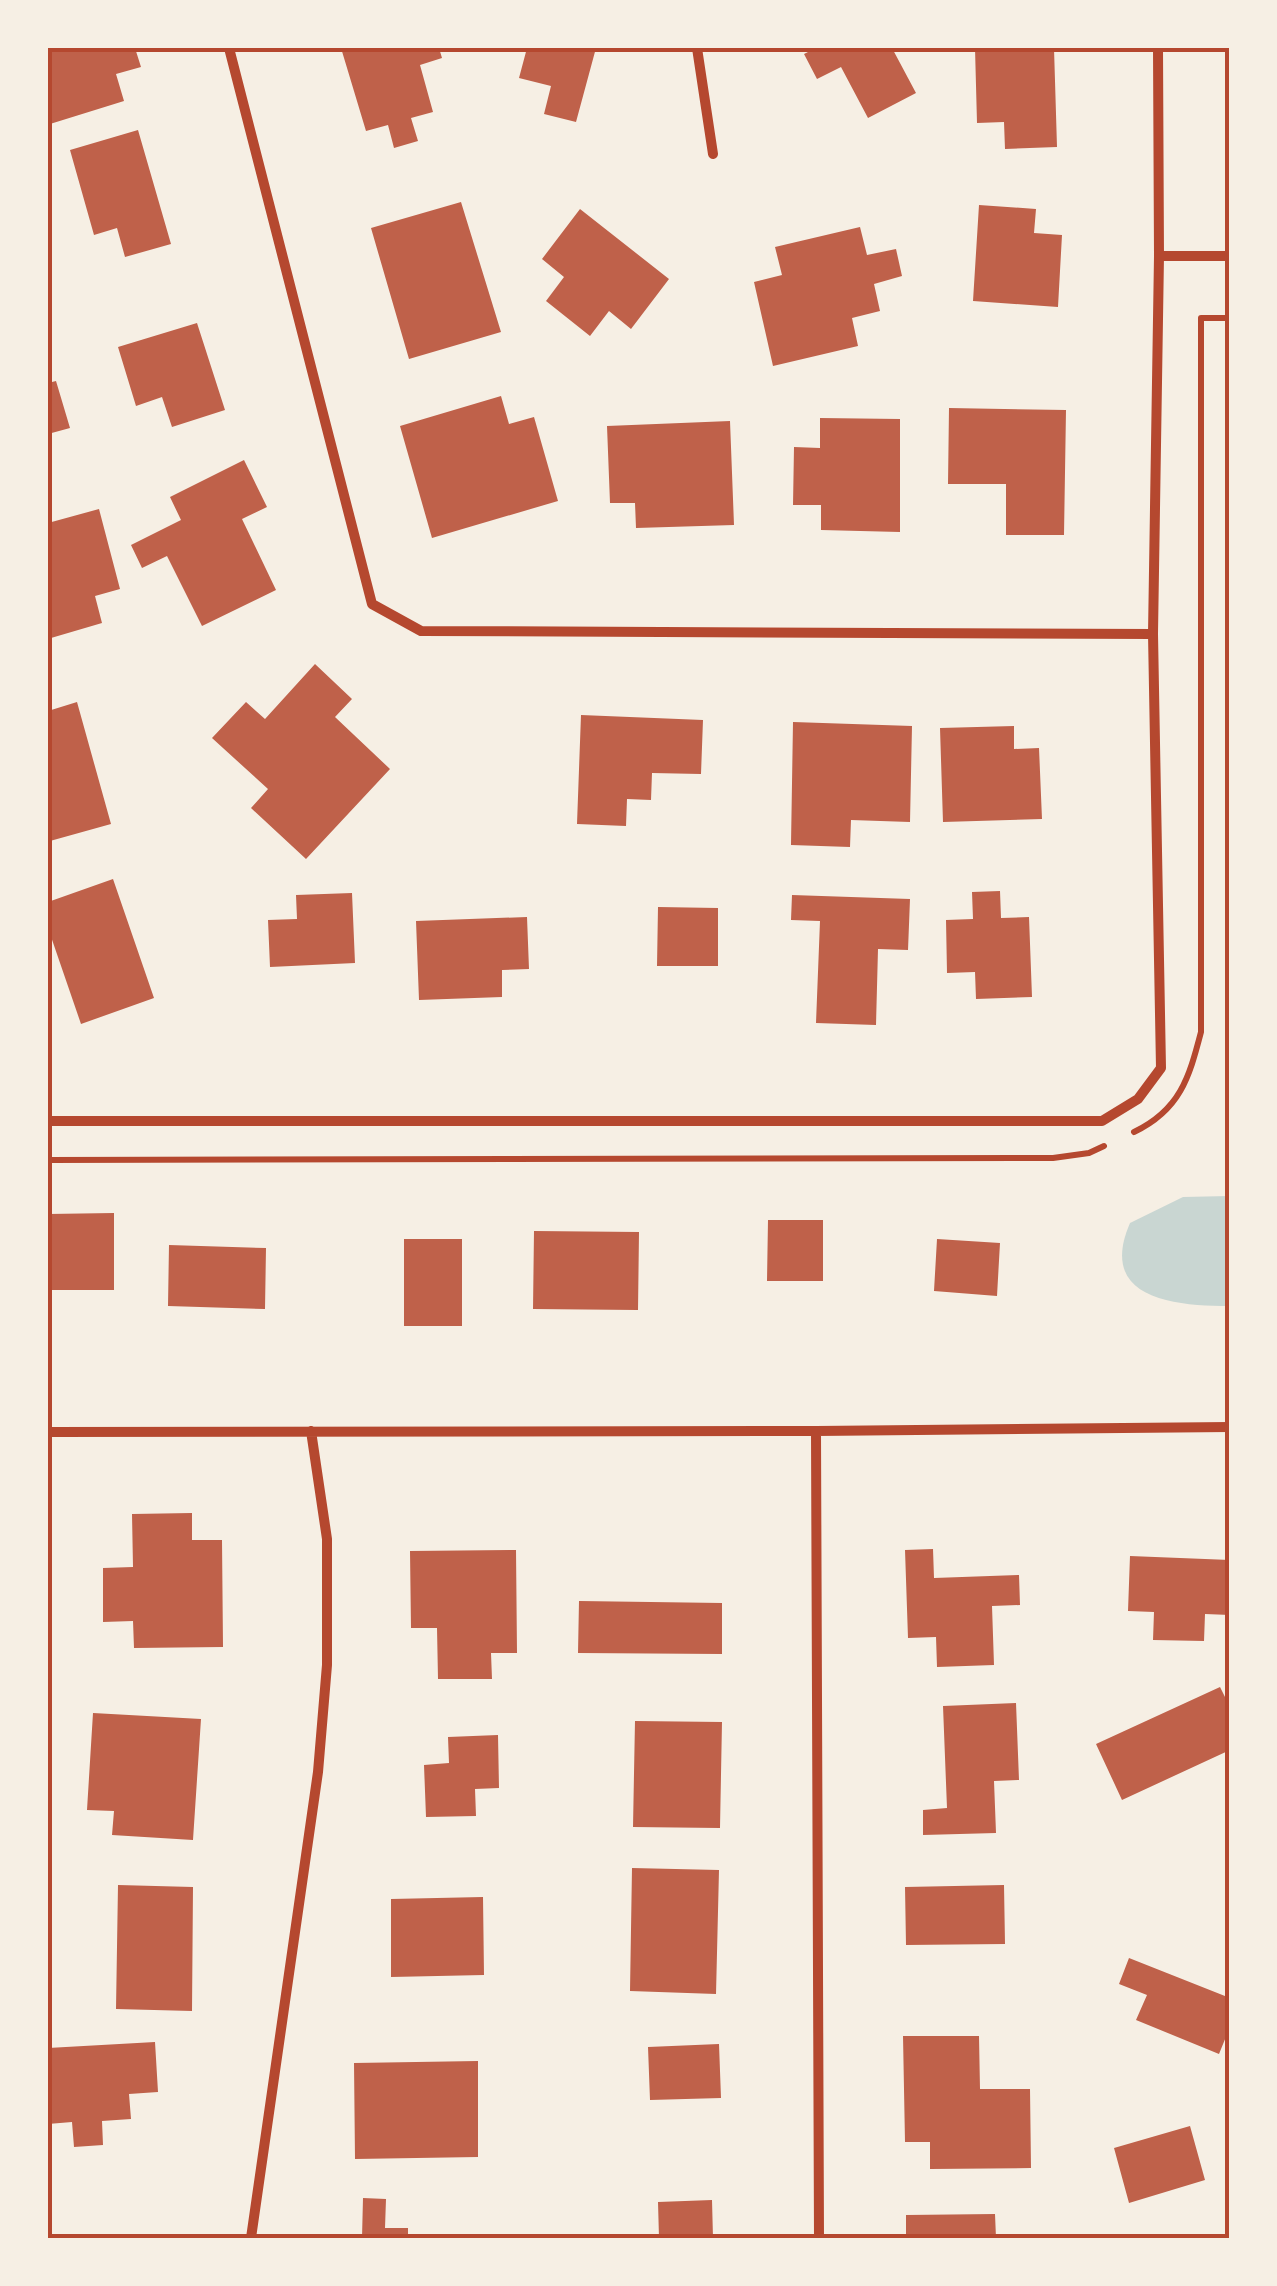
<svg xmlns="http://www.w3.org/2000/svg" width="1277" height="2286" viewBox="0 0 1277 2286" font-family="'Space Grotesk',sans-serif">
<rect width="100%" height="100%" fill="#f6efe4"/>
<!-- water -->
<path fill="#c9d6d2" d="M1229,1196V1306C1174,1306 1097,1299 1130,1223L1183,1197Z"/>
<!-- building -->
<path fill="#bf614a" d="M48,48H135L141,67L116,74L124,101L50,124Z
M341,48H439L442,58L420,65L433,112L411,118L418,141L394,148L388,125L366,131Z
M527,48H596L576,122L544,114L551,86L519,78Z
M816,48H892L916,93L868,118L841,67L817,79L804,54Z
M975,48H1054L1057,147L1005,149L1004,122L977,123Z
M138,130L171,244L125,257L117,228L94,235L70,150Z
M461,202L501,332L409,359L371,228Z
M979,205L1036,209L1034,233L1062,235L1058,307L973,301Z
M580,209L669,279L631,329L609,311L590,336L546,301L564,277L542,259Z
M860,227L867,255L896,249L902,276L874,284L880,311L852,318L858,346L773,366L754,282L782,275L775,247Z
M197,323L225,410L172,427L162,397L136,406L118,347Z
M56,381L70,428L48,434V383Z
M501,396L509,424L534,417L558,501L432,538L400,426Z
M949,408L1066,410L1064,535H1006V484H948Z
M820,418L900,419V532L821,530V505H793L794,447L820,448Z
M730,421L734,525L636,528L635,503H610L607,426Z
M244,460L267,507L242,519L276,590L202,626L167,556L142,568L131,545L181,520L170,497Z
M99,509L120,589L95,596L102,623L51,638L48,624V523Z
M315,664L352,699L335,717L390,769L306,859L251,808L268,789L212,738L246,702L265,719Z
M77,702L111,824L50,841L48,711Z
M581,715L703,720L701,774L652,773L651,800L627,799L626,826L577,824Z
M793,722L912,726L910,822L851,820L850,847L791,845Z
M1014,726V749L1039,748L1042,819L943,822L940,728Z
M113,879L154,998L81,1024L48,928V902Z
M1000,891L1001,918L1029,917L1032,997L976,999L975,972L947,973L946,920L973,919L972,892Z
M352,893L355,963L270,967L268,920L297,919L296,895Z
M792,895L910,899L908,950L878,949L876,1025L816,1023L820,921L791,920Z
M658,907L718,908V966H657Z
M527,917L529,969L502,970V997L419,1000L416,921Z
M114,1213V1290H48V1214Z
M768,1220H823V1281H767Z
M534,1231L639,1232L638,1310L533,1309Z
M404,1239H462V1326H404Z
M937,1239L1000,1243L997,1296L934,1291Z
M169,1245L266,1248L265,1309L168,1306Z
M192,1513V1540H222L223,1647L134,1648L133,1621L103,1622V1568L133,1567L132,1514Z
M933,1549L934,1578L1019,1575L1020,1605L992,1606L994,1665L937,1667L936,1637L908,1638L905,1550Z
M516,1550L517,1653H491L492,1679H438L437,1628H411L410,1551Z
M1130,1556L1230,1560V1615L1205,1614L1204,1641L1153,1640L1154,1612L1128,1611Z
M579,1601L722,1603V1654L578,1653Z
M1220,1687L1230,1707V1750L1122,1800L1096,1744Z
M1016,1703L1019,1780L994,1781L996,1833L923,1835V1810L947,1808L943,1706Z
M93,1713L201,1719L193,1840L112,1835L114,1811L87,1810Z
M635,1721L722,1722L720,1828L633,1827Z
M498,1735L499,1788L475,1789L476,1816L426,1817L424,1765L449,1763L448,1737Z
M632,1868L719,1870L716,1994L630,1991Z
M118,1885L193,1887L192,2011L116,2009Z
M1004,1885L1005,1944L906,1945L905,1887Z
M483,1897L484,1975L391,1977V1899Z
M1129,1958L1230,1998V2027L1219,2054L1136,2020L1147,1995L1119,1984Z
M903,2036H979L980,2089H1030L1031,2168L930,2169V2142H905Z
M155,2042L158,2092L129,2094L131,2119L102,2121L103,2145L74,2147L72,2122L48,2124V2048Z
M719,2044L721,2098L650,2100L648,2047Z
M478,2061V2157L355,2159L354,2063Z
M1190,2126L1205,2180L1129,2203L1114,2148Z
M363,2198L386,2199L385,2228H408V2238H362Z
M712,2200L713,2238H659L658,2202Z
M995,2214L996,2238H906V2215Z"/>
<g fill="none" stroke-linecap="round" stroke-linejoin="round">
<!-- path -->
<path stroke="#b5482f" stroke-width="6" d="M1134,1132C1180,1110 1189,1078 1201,1032V318H1230
M48,1160L1053,1158L1089,1153L1104,1146"/>
<!-- minor -->
<path stroke="#b5482f" stroke-width="10" d="M229,48L372,604L421,631L1153,634
M697,48L713,154
M1159,256H1230
M48,1121H1102L1138,1099L1161,1068L1153,634L1159,256L1158,48
M816,1431L819,2238
M48,1432L816,1431L1230,1427
M251,2238L318,1772L327,1665V1539L311,1431"/>
</g>
<!-- border -->
<rect width="1277" height="2286" fill="none" stroke="#f6efe4" stroke-width="100"/>
<rect x="50" y="50" width="1177" height="2186" fill="none" stroke="#b5482f" stroke-width="4"/>
</svg>
